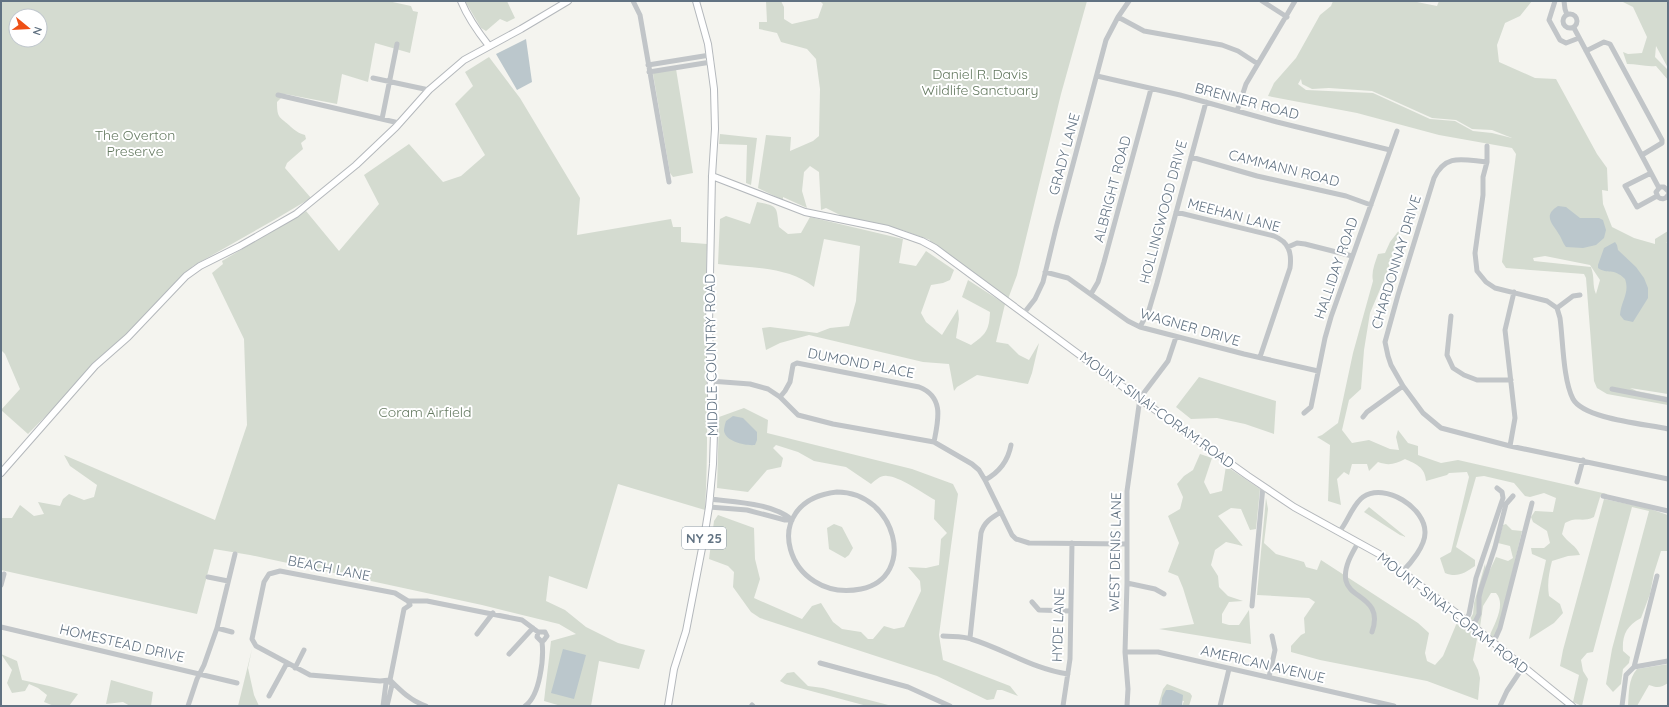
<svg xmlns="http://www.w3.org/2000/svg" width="1669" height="707" viewBox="0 0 1669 707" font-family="Quicksand,sans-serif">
<rect width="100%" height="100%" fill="#f4f4ef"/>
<!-- green -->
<path fill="#d4dbd0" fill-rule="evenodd" d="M1,1H388L411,6L413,11L418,12L410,53L375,43L368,82L342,74L337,104L285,94L277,102C277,120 280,116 291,127C296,131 298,133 305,135L306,139L301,143L303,149L287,163L285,168L311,198L274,220L193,266L28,434L1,410L20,389L5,354L1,350ZM16,16H40V40H16Z
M465,1H507L515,18L507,22L500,19L486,31L481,28Z
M766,1H781L784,7V19L792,24L818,18L823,4L820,1H1087L1061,94L1017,275L1008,299L930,242V240L902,230L842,216L826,208L821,210L819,172L810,166L804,172L802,191L807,208L783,197V200L758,188L766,135L791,137L790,151L813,141L819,136L820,89L816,59L807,49L781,42L777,33L759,29V22H767Z
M1333,1H1412L1437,6L1439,1H1532L1520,16L1505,23L1497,45L1499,62L1535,78L1556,79L1597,154L1607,168L1608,191L1602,190L1603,204L1612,227L1634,238L1655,244V239L1668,231V242L1666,243H1668V394L1630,388L1637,391L1668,397V405L1607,394L1597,388L1594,381L1586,278L1584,274L1506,268L1502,262L1516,154L1512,148L1439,135L1357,113L1268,96L1274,83L1296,58L1320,15L1331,6ZM1301,79L1302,84L1312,89L1329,88L1372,91L1432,118L1456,120L1472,129L1492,130L1512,138L1492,133L1473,131L1455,121L1430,119L1373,93L1306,90L1298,84ZM1545,256L1590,265L1600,280L1596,294C1592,285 1595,278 1591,267L1534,261L1533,258Z
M1621,1H1668V68L1656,46L1655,57L1668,70V80L1656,66C1646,67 1637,64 1627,64L1623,52L1628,54L1642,53L1647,37L1633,7Z
M489,57L520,98L580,198L577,235L671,219L673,227H681V242L707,244C704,333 710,422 705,510L618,484L587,589L549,576L546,601L565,610L586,627L618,643L645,650L639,669L599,661L591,706H561L544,701L551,641L576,634L559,624L482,605L250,555L214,549L197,614L1,570V518H12L20,505L34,516L44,514L38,502L60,506L63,499L69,494L84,500L94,497L97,485L70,466L64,455L215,520L247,425L244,339L212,273L223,264L222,261L306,211L339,251L379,204L364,175L409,144L443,182L461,176L485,155L455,104L473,86L465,72Z
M676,69L693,173L673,177L670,173L653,74L654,73Z
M720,134L757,138L751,185L746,183L747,145L719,144Z
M757,202C779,206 776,206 779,227L788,234L801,233L810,217L903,239L899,263L916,266L926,251L954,270L950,280L943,283L931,285L921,313L926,322L942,335L958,309L959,319L956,338L971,345C986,334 989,331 990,312L962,297L968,280L1005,304L996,342L1008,344L1019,355L1029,360L1039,343L1032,373L1028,384L977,375L957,387L954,391L949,364L923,362L809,335L780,343L766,350L762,328L770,327L817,333L830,328L849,326L856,301L860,246L824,239L814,287C788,266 750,268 718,264L720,219L726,216L750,224Z
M1400,229L1387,273L1370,313L1364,350L1361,389L1349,400L1342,430L1352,443L1369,440L1390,449L1399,450L1396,437L1398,430L1408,443L1418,446V455L1441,463L1458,460L1607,494V495L1601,494L1594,517C1581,523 1578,516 1565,523L1562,534C1568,543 1576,545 1580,555L1568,556L1552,561C1549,573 1547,583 1549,596L1560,604L1563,613L1554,623L1529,639L1546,560L1532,554L1531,548H1544L1550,543L1547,531L1533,522L1531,517L1535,511L1553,512L1556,498L1544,493L1530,497L1525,496L1514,483L1484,476L1476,477L1456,547L1475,560V566C1465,573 1457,578 1445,573L1440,558L1451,552L1469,477L1467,472L1449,473L1447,475L1426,481C1425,467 1416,464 1405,459C1395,464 1389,466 1378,462L1369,471L1367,464H1352L1349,475L1344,472L1337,479L1341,505L1328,501L1330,445L1317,437L1322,435L1338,423L1353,353L1373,281C1371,272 1375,263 1378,254L1385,253L1390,242Z
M1199,377L1276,401L1274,434L1245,424L1217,418L1191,419L1176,407Z
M744,408L768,420L767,433L912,469L953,484L958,494L939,635L943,660L1010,686L1018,696L1002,690H997L994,699L987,700L937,676L760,618L751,612L733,587L734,572L728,566L709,559L714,521L718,515L754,528L755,559L760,579L754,598L802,619L812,606L821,603L833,622L842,629L861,632L868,639H873L884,626L894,629L904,627L921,591L920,581L908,567L926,568L939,565L941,539L947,533L934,519L935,500C924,494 899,476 887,476C881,475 876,480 871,484L846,467L814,461L798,452L776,445L773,448L783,458L781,467L767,470L748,492L717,488L719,417Z
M1200,454L1212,458L1204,482L1210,494L1222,491L1226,466L1260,489L1256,529L1250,530L1241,509L1231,508L1218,516L1243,546L1226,542L1215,550L1211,565L1218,576L1219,587L1228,596L1243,601L1229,602L1222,614V623L1229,625H1239L1249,610L1251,644L1159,629L1194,624L1183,588L1178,576L1168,572L1179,543L1168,516L1180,509L1183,497L1177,484L1184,476L1193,470Z
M1266,498L1268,509L1264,543L1276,554L1304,562L1306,567L1317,570L1321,560L1418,623L1429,633L1425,653L1427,661L1435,665L1443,656L1458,620L1471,630L1477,639L1473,660L1478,670L1480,678L1478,700L1427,681L1320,660L1291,652V646L1301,635L1305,633L1304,618L1315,602L1309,598L1257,595Z
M1604,499L1647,508L1668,515V551H1661L1654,573L1650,594L1641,618C1626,626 1622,636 1623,651L1630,657L1629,663L1623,669L1621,684L1613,692L1606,684L1612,649L1649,511L1632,507L1593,652L1587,653L1581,660L1583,671L1588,679L1582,706L1573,702L1579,675L1560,666L1563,650Z
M1369,507L1406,537L1400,535L1364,512Z
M834,524L842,527L853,548L849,555L845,558L829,549L827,528Z
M1506,524L1512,530L1522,531L1502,617L1494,638L1490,635C1495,623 1506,604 1496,593H1491L1483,606L1480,627L1470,619L1473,614L1474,603L1485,564L1487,576L1496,557L1508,561L1513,558L1510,546L1498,543L1503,525Z
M252,649L248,668L254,695L259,706H238Z
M1,654L17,661L22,680L49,686L78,694L69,706H54L44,702L47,695L38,688L29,684L25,691L12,693L7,683L12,670Z
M1668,664V683C1661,688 1657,688 1649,685L1637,706H1628C1629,694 1628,679 1637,669Z
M794,672L808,686L823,688L892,706H867L785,684L780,681L787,673Z
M111,680L153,692L151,706H130L123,702L106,704Z
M1167,684L1190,693L1192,696L1189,706H1182L1184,701L1162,698L1161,706H1158L1163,689Z"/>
<!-- water -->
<path fill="#bbc7cc" d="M526,39L532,82L517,90L496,54Z
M1558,206L1566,207L1580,218H1599L1603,220L1606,230L1604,238L1596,245L1583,248L1566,247C1563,243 1562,240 1560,236C1553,224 1542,216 1558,206Z
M1615,242L1617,245L1618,250L1636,267L1644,278L1648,288V298L1633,322L1624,320L1620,315C1621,301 1630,293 1625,279C1613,267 1608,275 1598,268V265L1604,248Z
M733,416L743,418L757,432V440L755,445C746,446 726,442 724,431C724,428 725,424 726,421Z
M563,649L586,655L574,699L551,693Z
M1166,690H1172L1183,695L1182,706H1161L1162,698Z"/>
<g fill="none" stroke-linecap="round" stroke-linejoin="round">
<defs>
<path id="major" d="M461,1C468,18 478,32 489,46
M712,176L805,212L888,229L922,241L935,248L1119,384L1248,476L1294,507L1379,554L1473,626L1572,706
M1,473L95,366L128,337L186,276L200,266L240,246L296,214L356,165L396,127L429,90L464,60L521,29L568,1
M668,706L674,669L686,631L704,538L709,507L713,464L714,433L711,395L709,324L712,176L715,129L714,89L708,44L696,1"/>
</defs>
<!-- major casing -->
<use href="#major" stroke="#b4b8bc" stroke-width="8"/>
<!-- minor -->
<path stroke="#c1c5c8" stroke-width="5" d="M633,1L640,15L669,182
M1262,1L1287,17
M1555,1L1549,20L1560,40L1566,43L1579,38
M1564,1L1565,9L1567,15
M1563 21a7 7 0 1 1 14 0a7 7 0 1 1-14 0Z
M1118,17L1144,31L1222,45L1238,51L1258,64
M1574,28L1659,188
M1586,51L1604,42L1610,44L1662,140V143L1642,155
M648,65L710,55
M649,72L711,62
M1097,76L1180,95L1277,122L1390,150
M373,78L429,90
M278,95L399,123
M1237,111L1246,84L1295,1
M382,119L397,44
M1487,146V162L1483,177V195L1475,253L1477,271L1486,282L1495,288L1547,301L1557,308L1560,318C1563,340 1563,380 1573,399C1584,419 1646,424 1668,429
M1191,157L1257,176L1346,196L1371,205
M1487,162C1463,160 1446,153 1434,178L1398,295L1385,342L1388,356L1391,365L1403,386L1423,413L1441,428L1510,446L1668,479
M1651,173L1625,186L1637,207L1657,196
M1668,191L1664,187H1660L1656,192L1658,197C1662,200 1666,199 1668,195
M1176,212L1274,236C1289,242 1292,253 1290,268L1260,357
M1288,247L1297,243L1305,244L1352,256
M1045,272L1068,278L1128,321L1140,327L1244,354L1318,371
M1091,294L1098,282L1104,262L1151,89
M1557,308L1573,296L1580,295
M1024,313L1035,299L1043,282L1056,228L1106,40L1118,17L1129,1
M1451,316L1447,355L1453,368L1464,375L1477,380H1511
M1140,327L1149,310L1157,283L1206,102
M710,381L750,384L768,389L780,397L798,415L833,424L934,442L972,464L979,470L985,480L1012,535L1016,539L1029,543L1127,544
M1612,389L1668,400
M780,397L785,391L790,382L793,365L797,363L919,387C945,397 938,421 934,442
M1304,413L1311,407L1325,338L1331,317L1397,131
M1363,417L1367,412L1403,386
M1510,446L1515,418L1505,330L1514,292
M985,480C1000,472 1008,461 1011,445
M1577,482L1583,460
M837,492C896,492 918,577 861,589C787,604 755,501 837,492Z
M1603,496L1668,511
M710,499C733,502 774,503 792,520
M709,507L747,510L785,520H792
M1339,532C1348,522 1352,505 1363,497C1385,482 1426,508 1425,533C1425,546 1411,563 1402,572
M1358,543C1352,553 1343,568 1346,581C1350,599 1384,598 1372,632
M208,577L228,581
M1127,583L1155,589L1164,594
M1,585L4,574
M1032,602L1039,610L1070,611
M1252,606L1263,486
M1466,620L1469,614L1476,578L1503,498L1502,492L1497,488
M1473,626L1479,614V597L1481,589L1495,547L1506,504L1513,496
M1,627L237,683
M217,628L232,632
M477,634L493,613
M943,636C952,637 963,636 971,639C1004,649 1033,669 1068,674
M970,638L981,533C984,522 991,518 1001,512
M1492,642L1496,637L1500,628L1532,503
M1125,652H1158L1394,706
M509,654L533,628
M820,663L908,687L950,706
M1634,667L1657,576
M295,668L304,650
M1269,677L1275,650L1272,636
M390,680L380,681L310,675L256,646L252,639L264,582L269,574L280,571L395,593L408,601H427L522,620L538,632H545L547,636L544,640L542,642L537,637L538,632
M390,680C401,691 411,701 426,706
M269,696L287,663
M752,705L753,706
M188,706L197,679L204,665L217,628L235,554
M383,706L386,683L390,680L404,609L410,605L408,601
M387,706L392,685L390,681
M525,706C540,696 544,658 542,642
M1063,706L1070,659L1072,543
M1127,706L1128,689L1125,652L1127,583V491L1140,398L1168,361L1176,337
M1220,706L1229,669
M1500,706L1507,691L1523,667
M1622,706L1626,675L1634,667L1668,661"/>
<!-- major -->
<use href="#major" stroke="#fff" stroke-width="6"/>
</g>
<g text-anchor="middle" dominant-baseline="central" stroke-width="4" stroke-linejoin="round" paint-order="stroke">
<!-- shield labels -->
<rect fill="#fff" stroke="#909ca8" stroke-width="1" x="682" y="527" width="44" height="22" rx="3"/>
<g font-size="13" font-weight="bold" fill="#617282">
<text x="704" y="538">NY 25</text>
</g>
<!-- park labels -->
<g font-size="14" fill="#647960" stroke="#fff">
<text x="980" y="74">Daniel R. Davis<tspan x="980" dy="16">Wildlife Sanctuary</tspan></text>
<text x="135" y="135">The Overton<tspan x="135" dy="16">Preserve</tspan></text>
<text x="425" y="412">Coram Airfield</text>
</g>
<!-- street labels -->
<g font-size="14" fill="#617282" stroke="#fff">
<text transform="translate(1247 101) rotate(15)">BRENNER ROAD</text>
<text transform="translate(1064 154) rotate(-75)">GRADY LANE</text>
<text transform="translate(1284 168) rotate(14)">CAMMANN ROAD</text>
<text transform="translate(1112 189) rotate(-75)">ALBRIGHT ROAD</text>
<text transform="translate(1163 212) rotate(-75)">HOLLINGWOOD DRIVE</text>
<text transform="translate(1234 215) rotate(15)">MEEHAN LANE</text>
<text transform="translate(1396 262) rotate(-73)">CHARDONNAY DRIVE</text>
<text transform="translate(1336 268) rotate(-71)">HALLIDAY ROAD</text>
<text transform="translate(1190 327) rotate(16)">WAGNER DRIVE</text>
<text transform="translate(711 355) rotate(-91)">MIDDLE COUNTRY ROAD</text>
<text transform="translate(861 363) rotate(11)">DUMOND PLACE</text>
<text transform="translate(1157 410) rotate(36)">MOUNT SINAI-CORAM ROAD</text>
<text transform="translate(1115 552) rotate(-89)">WEST DENIS LANE</text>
<text transform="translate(329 568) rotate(11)">BEACH LANE</text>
<text transform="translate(1453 613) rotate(38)">MOUNT SINAI-CORAM ROAD</text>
<text transform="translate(1058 625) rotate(-88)">HYDE LANE</text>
<text transform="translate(122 643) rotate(13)">HOMESTEAD DRIVE</text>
<text transform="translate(1263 664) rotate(13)">AMERICAN AVENUE</text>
</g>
</g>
<!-- border -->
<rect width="1669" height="707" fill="none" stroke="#617282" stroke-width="4"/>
<!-- north arrow -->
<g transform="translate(28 28) rotate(108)"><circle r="19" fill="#ffffff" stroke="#c0c7cd"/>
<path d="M0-3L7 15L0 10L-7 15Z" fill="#ee4f15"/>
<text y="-6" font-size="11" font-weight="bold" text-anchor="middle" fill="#617282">N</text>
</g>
</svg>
